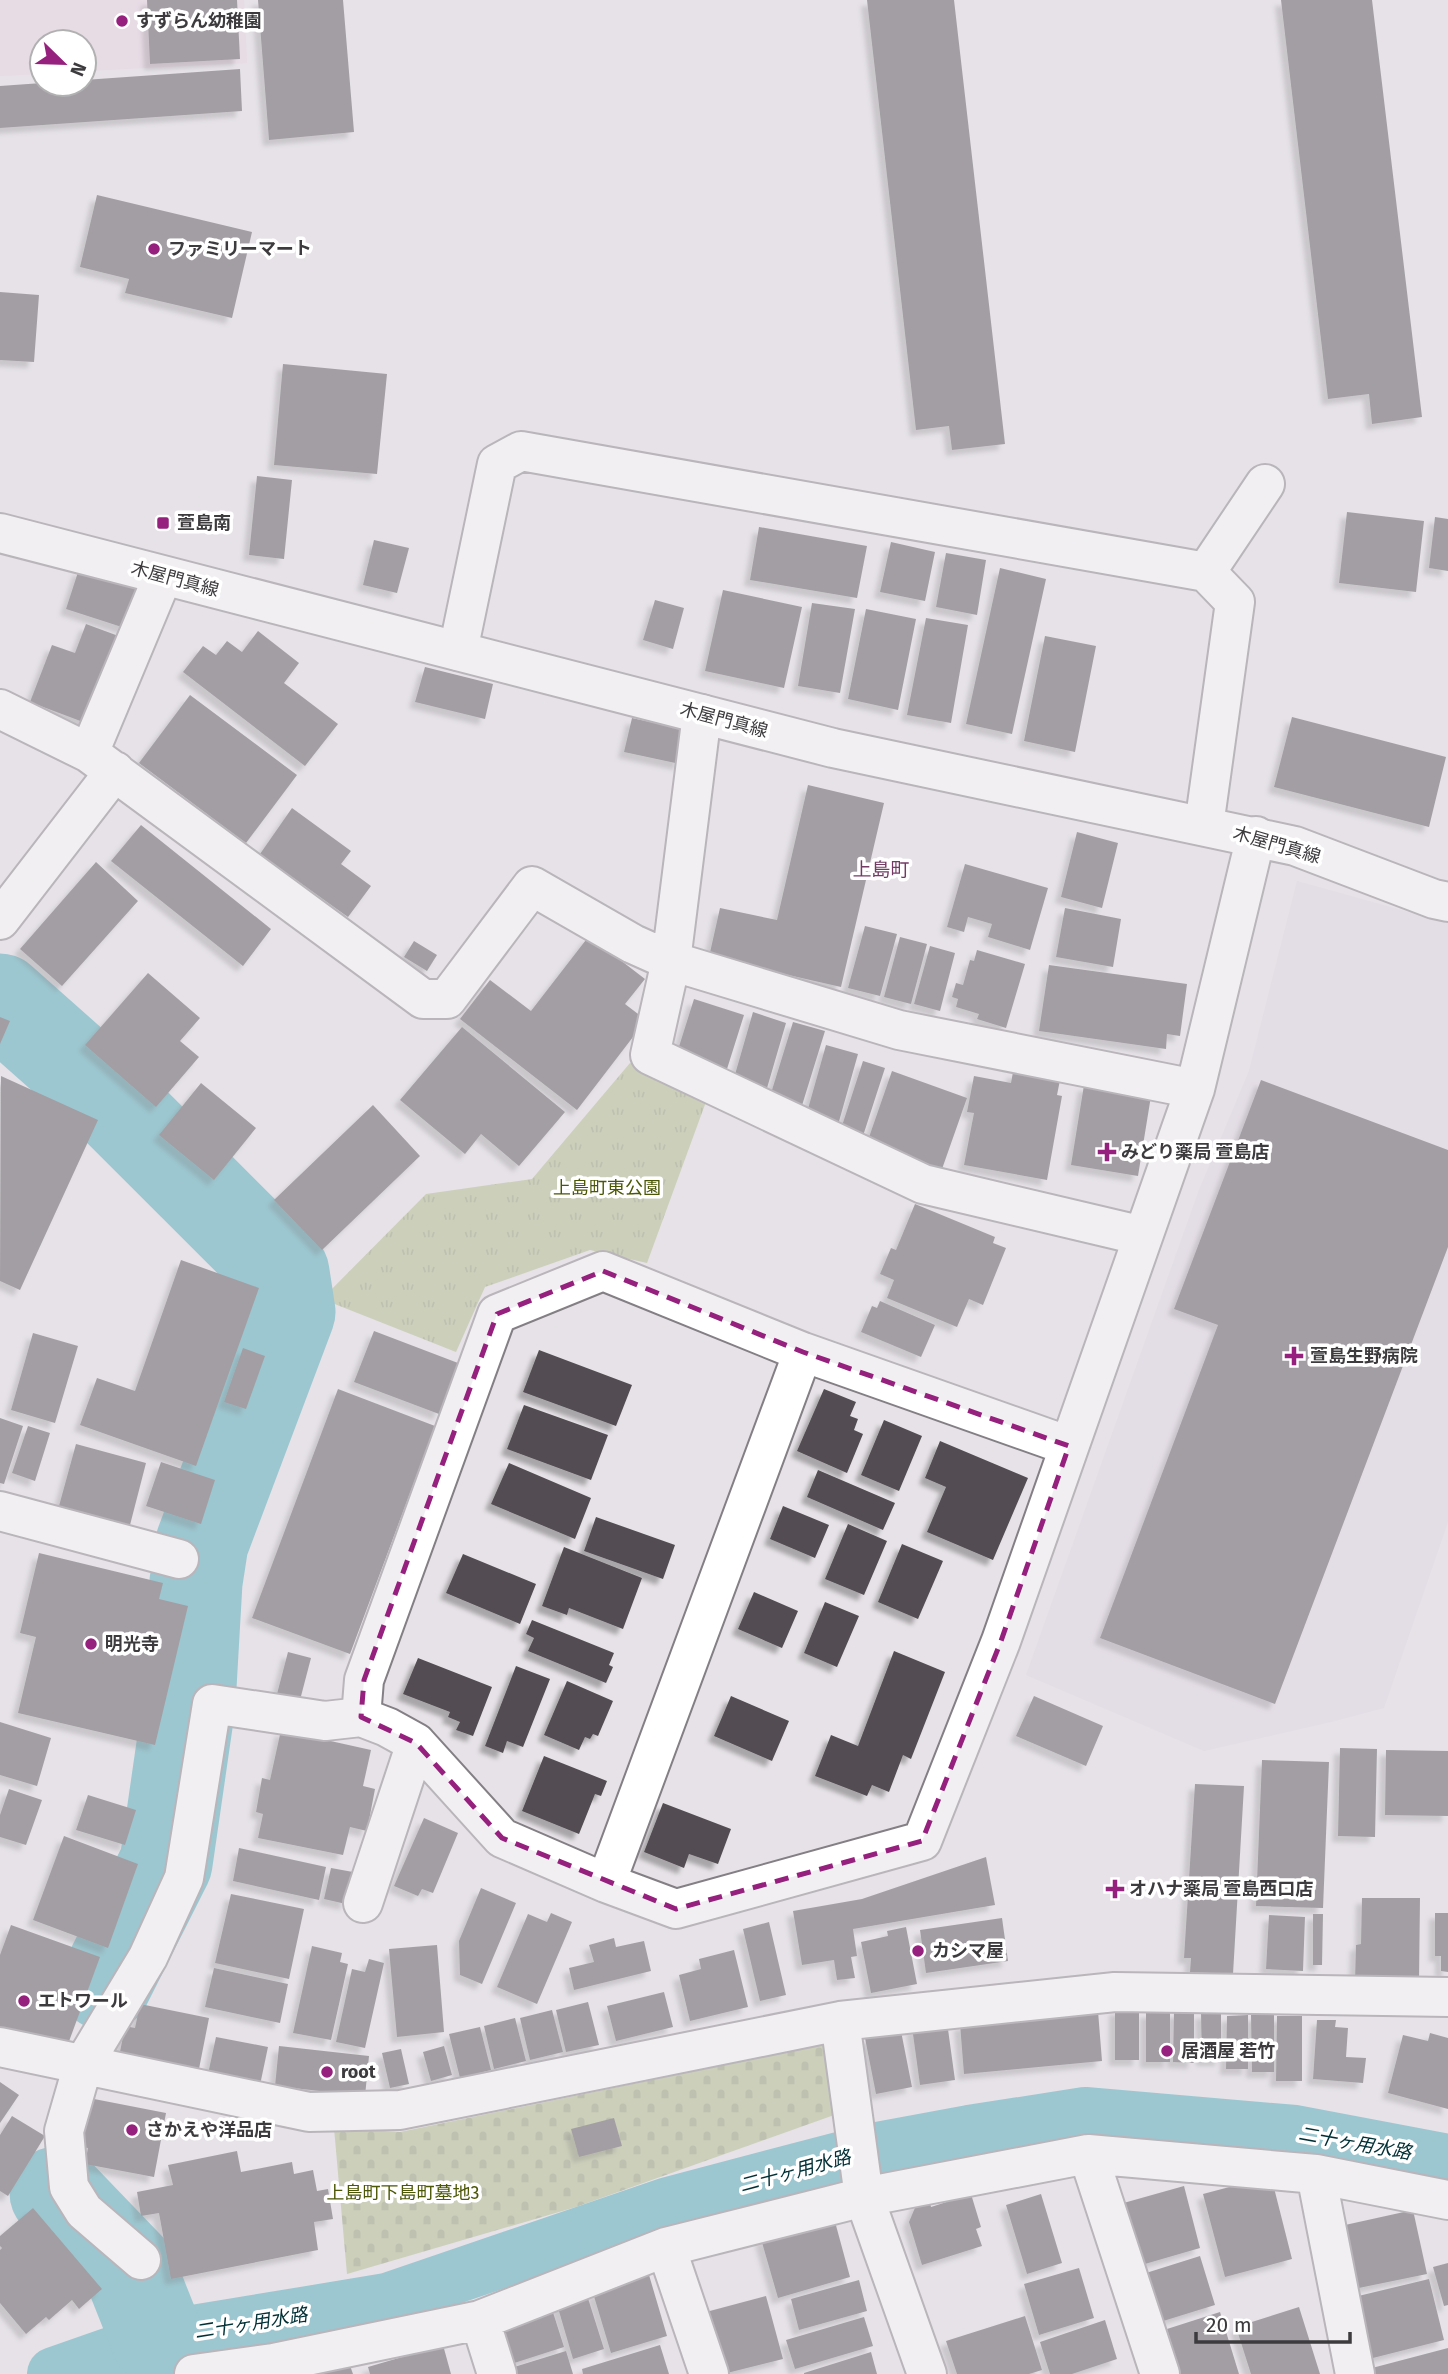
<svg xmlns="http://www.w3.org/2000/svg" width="1448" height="2374" viewBox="0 0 1448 2374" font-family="'Fira Sans','Noto Sans JP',sans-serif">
<defs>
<pattern id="cemetery-stones" width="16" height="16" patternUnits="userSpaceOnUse" patternTransform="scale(1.75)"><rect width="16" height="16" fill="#adb983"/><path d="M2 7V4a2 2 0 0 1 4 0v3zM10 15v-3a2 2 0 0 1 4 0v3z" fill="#8e986d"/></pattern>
<pattern id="park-tufts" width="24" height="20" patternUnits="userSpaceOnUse" patternTransform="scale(1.75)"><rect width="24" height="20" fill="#adb983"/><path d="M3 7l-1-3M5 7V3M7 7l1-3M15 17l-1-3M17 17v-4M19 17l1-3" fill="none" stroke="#8e986d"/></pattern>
<filter id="shadow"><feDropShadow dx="-6" dy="6" stdDeviation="2" flood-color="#0004"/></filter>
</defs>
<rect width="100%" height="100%" fill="#e6e2e7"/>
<!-- education -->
<path fill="#e8d2e0" d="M0,0H244L247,63L84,71V42H42V74L0,76Z"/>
<!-- built -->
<path fill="#e1d7e3" d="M1297,881L1448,923V1522L1384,1708L1331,1722L1204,1751L1026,1675L1199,1190L1249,1071Z"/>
<!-- cemetery -->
<path fill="url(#cemetery-stones)" d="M825,2044L837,2114L576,2207L347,2274L334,2128L400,2132Z"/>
<!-- park -->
<path fill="url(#park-tufts)" d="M630,1063L707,1099L647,1263L590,1250L485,1287L456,1352L322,1299L426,1194L532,1179Z"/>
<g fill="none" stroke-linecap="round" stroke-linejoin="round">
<!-- canal -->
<path stroke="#43a6b4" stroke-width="54" d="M54,2374L157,2338L387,2300L668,2204L877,2149L969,2132L1085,2114L1295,2132L1448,2161"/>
<!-- river -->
<path stroke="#43a6b4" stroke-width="93" d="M0,1000L89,1079L283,1273L289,1312L202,1543L196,1582L189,1704L166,1863L105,1984
M56,2193L130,2270L157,2338"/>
</g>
<!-- building -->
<path fill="#524e52" filter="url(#shadow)" d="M147,0H237L240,59L150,64Z
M258,0H343L354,132L269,140Z
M867,0H954L1005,444L952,450L949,426L916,430Z
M1281,0H1372L1422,417L1372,424L1369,394L1328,399Z
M240,69L242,111L0,128V86L42,83L84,84V80Z
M97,195L252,232L232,318L125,293L129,279L80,267Z
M0,292L39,295L34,362L0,360Z
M283,364L387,374L377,474L274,465Z
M257,476L292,480L284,559L249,555Z
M1347,512L1424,521L1416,592L1339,583Z
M1435,517L1448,519V571L1429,568Z
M759,527L867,546L857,598L750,580Z
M374,540L409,548L397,593L363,585Z
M891,542L935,552L925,601L880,592Z
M946,553L986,560L977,615L936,607Z
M1000,568L1046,579L1012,734L966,724Z
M79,569L144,591L131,630L66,609Z
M723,590L802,607L784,688L705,671Z
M655,600L684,608L673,649L643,640Z
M812,603L855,609L840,693L798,686Z
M866,609L916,619L898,710L848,699Z
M926,618L968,625L951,723L907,715Z
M86,624L124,638L91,725L30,702L52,645L75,653Z
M258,631L299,663L284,683L338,724L305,766L183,672L203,646L216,655L227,641L242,652Z
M1045,636L1096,646L1075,752L1024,741Z
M425,667L493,684L485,719L415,702Z
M190,695L297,775L246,843L139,763Z
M1292,717L1446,757L1429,827L1274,787Z
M632,718L687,730L680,764L624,752Z
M808,785L884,803L841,987L709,957L720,908L777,920Z
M292,808L351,851L341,864L371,886L348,917L260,854Z
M141,825L271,929L243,966L111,861Z
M1077,832L1118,843L1102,908L1061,897Z
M96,862L138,901L62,986L20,949Z
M965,864L1048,888L1030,950L988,937L992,924L968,917L964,932L947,927Z
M1065,908L1121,919L1113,967L1056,957Z
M865,926L897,934L880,996L848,988Z
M589,936L645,979L625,1004L646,1020L577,1110L460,1019L490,980L531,1011Z
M900,937L927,944L911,1004L884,997Z
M414,941L437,955L427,971L404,957Z
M930,946L955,953L940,1011L914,1004Z
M977,950L1025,964L1006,1028L977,1019L979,1014L956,1007L958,999L952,997L956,983L963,985L970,960L974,961Z
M1049,965L1187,984L1180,1036L1167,1034L1166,1049L1039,1031Z
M148,973L200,1018L180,1041L199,1057L156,1107L85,1045Z
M694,999L744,1015L727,1069L677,1053Z
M753,1012L786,1023L765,1095L732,1085Z
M0,1017L10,1021L0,1044Z
M793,1022L825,1031L800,1112L768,1103Z
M462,1027L565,1112L519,1166L481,1134L465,1154L400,1100Z
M826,1045L858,1054L838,1125L806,1116Z
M863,1061L885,1068L862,1139L840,1132Z
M892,1071L967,1098L942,1169L867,1143Z
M1013,1072L1060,1080L1057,1095L1062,1096L1047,1180L964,1165L974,1113L967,1112L974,1076L1011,1083Z
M1,1076L98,1120L20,1290L0,1281Z
M1261,1080L1448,1150V1247L1275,1704L1100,1638L1218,1325L1174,1309Z
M201,1083L256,1128L214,1180L159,1135Z
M1084,1085L1151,1096L1138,1176L1071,1165Z
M373,1105L420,1156L322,1250L274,1200Z
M915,1204L995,1237L993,1243L1006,1248L983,1305L969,1299L957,1327L887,1298L894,1280L880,1274L891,1248L896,1250Z
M181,1260L259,1288L196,1466L80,1425L97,1378L135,1391Z
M880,1301L935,1325L921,1357L861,1332L872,1306L877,1308Z
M374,1331L458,1363L439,1414L354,1382Z
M33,1333L78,1346L55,1423L11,1410Z
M243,1348L265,1356L246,1409L224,1402Z
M539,1350L632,1385L616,1426L523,1392Z
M338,1389L435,1426L350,1654L252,1618Z
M824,1389L856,1402L850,1416L858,1419L854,1430L863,1434L847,1473L797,1451Z
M524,1405L608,1435L591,1480L507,1449Z
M0,1418L23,1426L4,1484L0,1483Z
M884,1420L922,1436L899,1491L861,1475Z
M28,1426L50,1433L35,1481L12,1473Z
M940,1441L1028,1478L993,1560L927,1532L946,1487L925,1478Z
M76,1444L146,1463L130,1525L59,1506Z
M161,1462L215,1480L201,1524L146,1506Z
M509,1463L591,1498L575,1539L491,1504Z
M818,1470L895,1503L883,1530L807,1497Z
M783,1506L829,1525L815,1558L770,1539Z
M596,1517L675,1545L663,1579L584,1551Z
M848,1524L887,1541L864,1595L825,1579Z
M902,1544L943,1561L918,1619L878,1602Z
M564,1547L642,1578L623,1629L569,1608L567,1615L542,1606Z
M39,1553L163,1583L159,1599L188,1606L155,1745L18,1713L36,1637L20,1633Z
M463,1554L536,1584L520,1624L446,1593Z
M754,1592L798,1611L782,1648L738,1629Z
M825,1602L859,1616L837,1667L804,1653Z
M532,1620L614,1653L609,1665L613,1667L606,1683L528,1651L534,1638L526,1634Z
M894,1651L945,1672L911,1759L903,1755L889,1792L872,1785L867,1796L815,1776L831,1735L858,1746Z
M288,1652L311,1658L300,1700L277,1694Z
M418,1658L492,1687L473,1736L456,1730L460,1722L448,1717L450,1712L403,1694Z
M516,1666L550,1679L523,1747L507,1741L503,1753L485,1746Z
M567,1681L613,1701L598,1736L593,1734L590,1739L585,1737L579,1750L544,1735Z
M731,1696L789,1721L772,1761L714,1736Z
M1034,1696L1103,1726L1086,1766L1016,1736Z
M0,1722L51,1738L37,1786L0,1775Z
M281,1730L371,1750L363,1786L375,1789L367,1831L350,1827L343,1855L258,1838L263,1814L256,1812L262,1778L270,1780Z
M1340,1748L1377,1749L1375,1837L1338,1836Z
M1386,1750L1448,1751V1816L1385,1815Z
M544,1756L607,1781L601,1796L595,1794L579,1834L522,1811Z
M1262,1760L1329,1762L1323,1908L1256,1906Z
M1195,1784L1244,1786L1233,1974L1190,1972L1191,1958H1184Z
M9,1789L42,1800L26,1845L0,1837V1815Z
M88,1795L136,1810L125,1845L76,1830Z
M663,1803L731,1829L718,1864L689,1854L684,1868L644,1852Z
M424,1818L458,1833L433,1893L422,1889L418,1896L394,1886Z
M64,1836L138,1864L108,1948L33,1920Z
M239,1848L326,1867L319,1900L233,1881Z
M986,1857L995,1905L853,1929L857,1956L851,1957L855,1978L837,1980L834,1960L802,1965L793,1911L862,1899Z
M331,1868L353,1872L346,1904L324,1899Z
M481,1888L516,1903L482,1984L460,1975L459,1941Z
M231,1894L304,1909L289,1979L215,1963Z
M1362,1898H1420L1419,1981H1355L1356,1945L1361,1944Z
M551,1913L572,1922L537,2004L497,1987L528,1914L547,1922Z
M1435,1913H1448V1972L1441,1971V1956H1435Z
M1313,1914H1323L1322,1965H1313Z
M1269,1915L1305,1917L1303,1971L1266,1969Z
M1002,1918L1008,1961L926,1973L920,1930Z
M769,1922L786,1995L760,2001L743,1929Z
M11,1925L100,1957L64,2055L0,2032V1955Z
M906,1927L917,1984L871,1993L861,1942L888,1936L887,1931Z
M614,1938L616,1947L644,1941L651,1971L574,1990L569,1968L594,1962L589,1945Z
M437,1945L444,2032L397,2037L389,1949Z
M312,1946L342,1953L340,1962L348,1964L331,2040L293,2033Z
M734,1950L748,2007L690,2021L679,1975L701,1969L699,1959Z
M369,1959L384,1963L365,2048L336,2042L352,1969L365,1972Z
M214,1968L288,1984L280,2023L205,2007Z
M664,1992L673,2027L616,2041L607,2006Z
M588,2002L599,2045L566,2052L556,2010Z
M140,2004L209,2018L198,2074L119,2057L125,2026L135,2028Z
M1115,2009H1139V2060H1115Z
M552,2010L563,2052L530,2060L520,2018Z
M1098,2011L1102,2061L964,2074L960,2024Z
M1194,2011V2063L1173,2062L1174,2012Z
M1146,2012H1170V2062H1146Z
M1221,2012V2060H1202L1201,2013Z
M1248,2015V2069H1226L1227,2016Z
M1251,2015H1274V2072H1252Z
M1277,2016H1302V2081H1276Z
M515,2018L526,2061L494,2069L484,2026Z
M1317,2020H1336L1335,2027L1348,2028L1346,2057L1366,2058L1363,2083L1313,2079Z
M947,2022L955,2080L920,2085L912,2027Z
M480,2027L491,2070L460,2078L449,2034Z
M901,2031L912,2087L876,2094L865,2038Z
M1430,2033L1448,2038V2109L1388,2093L1403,2035L1428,2041Z
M216,2037L268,2047L260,2085L208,2074Z
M279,2046L369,2056L365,2096L275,2086Z
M444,2046L452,2075L431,2081L423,2052Z
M401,2049L409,2084L390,2088L382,2053Z
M0,2082L19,2095L0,2123Z
M89,2098L166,2113L154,2177L85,2164L88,2148L80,2147Z
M12,2116L45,2136L8,2196L0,2191V2135Z
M614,2118L622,2146L579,2157L571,2129Z
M237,2151L241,2172L292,2162L294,2174L313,2170L317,2191L328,2189L333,2219L314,2222L318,2250L171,2279L159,2213L141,2216L137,2192L173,2185L168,2165Z
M1271,2176L1292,2259L1225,2277L1203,2194Z
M1184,2186L1200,2248L1138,2266L1120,2204Z
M971,2194L981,2227L976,2229L982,2246L922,2265L909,2222L917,2203L929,2199L931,2207Z
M1041,2194L1062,2263L1027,2274L1006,2205Z
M33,2208L102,2289L79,2309L72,2300L49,2320L46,2317L26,2334L0,2303V2250L2,2248L0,2246V2236Z
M1413,2210L1427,2274L1349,2290L1336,2227Z
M834,2218L850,2277L778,2298L761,2239Z
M1200,2256L1215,2305L1160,2322L1146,2273Z
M1448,2263V2305L1444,2306L1433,2267Z
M1079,2268L1094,2318L1039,2335L1024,2284Z
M649,2275L667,2336L611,2353L593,2293Z
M1429,2279L1444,2340L1365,2360L1350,2298Z
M859,2280L867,2311L799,2330L791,2299Z
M586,2292L604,2349L573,2359L556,2301Z
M766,2296L783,2359L723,2374L706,2312Z
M551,2306L564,2347L508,2365L495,2324Z
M1299,2307L1320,2374H1251L1236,2327Z
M1220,2312L1239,2374H1181L1167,2329Z
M1025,2316L1042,2370L1029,2374H957L946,2341Z
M864,2317L873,2346L795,2369L786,2340Z
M1105,2320L1117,2359L1072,2374H1050L1040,2342Z
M443,2345L451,2374H370L368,2367Z
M660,2345L669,2374H583L582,2369Z
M1448,2348V2374H1373L1372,2368Z
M566,2351L573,2374H512L511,2368Z
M871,2352L877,2374H804V2373Z
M348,2360L353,2374H307Z"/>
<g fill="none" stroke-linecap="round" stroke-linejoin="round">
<defs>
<path id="minor" d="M1206,572L1265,484
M458,651L497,464L521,451L1206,572L1235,602L1204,826
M0,709L89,753L423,999H447L532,886L633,944L671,961L899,1030L1195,1089
M702,714L671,961L650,1055L923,1184L1143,1236
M89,753L163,576
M0,920L115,771
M1069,1446L803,1352L603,1271L497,1314L364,1680L361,1717L387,1727L416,1743L502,1838L606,1883L676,1909L922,1841L1001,1641L1195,1089L1256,836
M0,1511L179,1559
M606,1883L803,1352
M363,1903L416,1743
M840,2021L864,2197L927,2374
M0,2047L309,2112L400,2110L840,2021L1115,1992L1448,1997
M1088,2154L1160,2374
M1316,2174L1355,2374
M666,2247L709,2374
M141,2260L84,2211L69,2187L64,2131L83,2065L148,1957L184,1878L212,1704L325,1721L361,1717
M480,2320L497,2374
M194,2374L273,2363L480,2320L666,2247L864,2197L1088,2154L1316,2174L1448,2200"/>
<path id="major" d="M0,533L833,748L1295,846L1434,899L1448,902"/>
</defs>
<!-- minor casing -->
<use href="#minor" stroke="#837f84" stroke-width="42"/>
<!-- major casing -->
<use href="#major" stroke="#837f84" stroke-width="42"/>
<!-- minor -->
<use href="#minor" stroke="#fff" stroke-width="38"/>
<!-- major -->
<use href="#major" stroke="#fff" stroke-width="38"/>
</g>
<!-- marked area -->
<path d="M0 0H1448V2374H0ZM603,1271L803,1352L1069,1446L1001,1641L922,1841L676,1909L502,1838L416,1743L361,1717L364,1680L497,1314Z" fill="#e6e2e7" fill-opacity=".55" fill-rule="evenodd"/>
<path fill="none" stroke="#95207d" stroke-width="5" stroke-dasharray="14 9" stroke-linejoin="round" d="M603,1271L803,1352L1069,1446L1001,1641L922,1841L676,1909L502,1838L416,1743L361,1717L364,1680L497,1314Z"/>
<!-- markers -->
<g fill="#95207d" stroke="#fff" stroke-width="2.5">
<circle cx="122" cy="21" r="7"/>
<circle cx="154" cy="249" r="7"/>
<rect x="156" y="516" width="14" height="14" rx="3.5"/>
<path d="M1103.5 1141.5h7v7h7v7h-7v7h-7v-7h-7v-7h7z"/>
<path d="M1290.5 1345.5h7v7h7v7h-7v7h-7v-7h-7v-7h7z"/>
<circle cx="91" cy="1644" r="7"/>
<path d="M1111.5 1878.5h7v7h7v7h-7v7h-7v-7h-7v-7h7z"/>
<circle cx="918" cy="1951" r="7"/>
<circle cx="24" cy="2001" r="7"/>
<circle cx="1167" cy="2051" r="7"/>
<circle cx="327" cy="2072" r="7"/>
<circle cx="132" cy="2130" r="7"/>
</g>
<g text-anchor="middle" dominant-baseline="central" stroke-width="7" stroke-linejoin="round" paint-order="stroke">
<!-- poi labels -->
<g font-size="18" font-weight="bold" fill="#3d3b3e" stroke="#fff" text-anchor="start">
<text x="136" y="21">すずらん幼稚園</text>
<text x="168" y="249">ファミリーマート</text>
<text x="177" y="523">萱島南</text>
<text x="1121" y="1152">みどり薬局 萱島店</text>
<text x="1310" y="1356">萱島生野病院</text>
<text x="105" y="1644">明光寺</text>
<text x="1129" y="1889">オハナ薬局 萱島西口店</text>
<text x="932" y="1951">カシマ屋</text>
<text x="38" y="2001">エトワール</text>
<text x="1181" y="2051">居酒屋 若竹</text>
<text x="341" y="2072">root</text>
<text x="146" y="2130">さかえや洋品店</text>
</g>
<!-- street labels -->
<g font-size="18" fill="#3d3b3e" stroke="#fff">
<text transform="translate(175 579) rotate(15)">木屋門真線</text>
<text transform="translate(724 720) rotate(15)">木屋門真線</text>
<text transform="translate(1277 845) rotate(16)">木屋門真線</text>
</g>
<!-- park labels -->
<g font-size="18" fill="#4c5705" stroke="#fff">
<text x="607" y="1188">上島町東公園</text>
<text x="403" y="2193">上島町下島町墓地3</text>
</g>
<!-- neighbourhood labels -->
<g font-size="19" fill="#743a65" stroke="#fff">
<text x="881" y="869">上島町</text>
</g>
<!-- water labels -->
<g font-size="19" font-style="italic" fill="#003036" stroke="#fff">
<text transform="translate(1355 2143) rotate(10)">二十ヶ用水路</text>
<text transform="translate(795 2171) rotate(-15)">二十ヶ用水路</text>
<text transform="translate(251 2323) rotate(-9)">二十ヶ用水路</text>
</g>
</g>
<!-- north arrow -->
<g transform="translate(63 63) rotate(113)"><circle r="33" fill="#ffffff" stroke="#b1b1b2" stroke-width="2"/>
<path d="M0-5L12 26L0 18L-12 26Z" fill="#95207d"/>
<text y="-10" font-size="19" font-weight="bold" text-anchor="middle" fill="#3d3b3e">N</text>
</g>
<!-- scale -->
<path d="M1196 2332v10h154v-10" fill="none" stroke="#3d3b3e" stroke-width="3.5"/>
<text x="1206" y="2332" font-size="21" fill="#3d3b3e" stroke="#ffffff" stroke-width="5" paint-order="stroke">20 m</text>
</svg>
